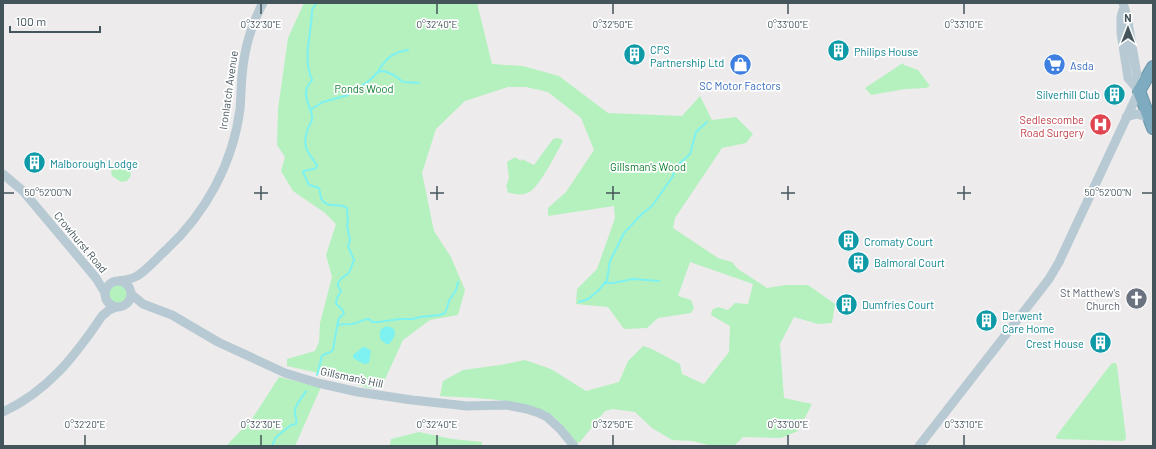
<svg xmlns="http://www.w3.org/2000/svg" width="1156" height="449" viewBox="0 0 1156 449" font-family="Barlow,sans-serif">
<rect width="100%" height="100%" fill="#eeebec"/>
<!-- green -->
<path fill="#b4f1bf" d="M304,3H477L492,64L523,66L559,76L608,113L682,116L700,96L712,120L736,117L753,134L746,143L722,148L675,218L673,228L718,258L732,262L738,269L767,288L785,285H808L835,304L832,323L818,324L794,317L780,344L784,398L812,404L798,431L781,438L743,437L734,446H712L692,441L672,440L652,428L635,412L613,409L605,411L580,442L576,443C569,435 563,426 556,419C534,398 470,398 440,396L443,381L463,370L500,365L525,360L551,369L586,391L619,382L628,361L643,346L652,349L680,364L682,374L704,384L729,352L730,326L711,315L712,310L718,307L728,310L735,303L748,304L753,284L690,262L678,296L691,300L694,308L691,313L658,318L647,328L624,329L608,307L576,304L577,289L597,269L615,218L614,206L548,216V208L566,192L594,150L581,118L548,92L526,87H508L465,101L436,129L422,173L434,231L451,257L465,290L458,315L430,320L403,340L381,388H368L327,375L287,366V359L315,351L319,342L320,323L332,277L326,255L336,224L325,213L293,191L281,171L285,157L277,145L278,109L288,38Z
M903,63L904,65L918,70L930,86L926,88L905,89L871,95L865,88Z
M557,138L561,139L563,141C557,152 540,185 531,191C524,196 515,195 507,192L508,190L506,187L509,178L507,162L515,157L521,161L522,159L534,165L553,139Z
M115,163H123L130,170L131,176L127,181L121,182L112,176L111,170Z
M108 294a10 10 0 1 1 20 0a10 10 0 1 1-20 0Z
M1113,363H1116L1117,366L1126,437V439L1123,441L1057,439L1056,437L1057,435L1111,364Z
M279,377L321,387L295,446H226L252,419Z
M419,432L452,439L482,442V446H390L391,439Z"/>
<!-- water -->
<path fill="#7ef1f1" d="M386,326L393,328C397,334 394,338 389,344H386L380,339V330Z
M363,347L367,348L371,351L369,363L364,364L353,358V355Z"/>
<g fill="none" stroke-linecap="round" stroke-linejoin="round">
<!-- stream -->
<path stroke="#7ef1f1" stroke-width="2" d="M316,3L312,10C312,33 302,57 312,80C310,83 308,85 307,88C303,96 311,108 312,116C313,121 310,123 308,128C302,147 306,150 317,165L316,168L314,169L304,171L303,172L309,185L319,188C320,191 320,194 321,198C327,210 339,202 347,208L348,221L347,226L350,240L348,246L354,260L349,273L342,278L338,283V286L341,291C329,310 342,302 344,314L340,317L338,321L333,350C330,354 325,353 322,356C321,358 319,370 317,375
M378,72C385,59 393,52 408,50
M310,110L323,102L348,95L370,80L378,72L384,71L394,75L403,82L419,83
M605,283H613L633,279L659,281
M579,302L588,299L598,291L607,280L610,261L624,233L642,214L652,206L673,176L674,170L677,166L690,154L696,132L707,122
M338,325C343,324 348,324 352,324C359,323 363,319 369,319L372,322H379L400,319H413L420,317L440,315L445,313L447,308L449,301L456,290L458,282
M272,446L276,437L291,425L296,424C298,419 294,416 295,411C295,404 303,397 306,391"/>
<defs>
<path id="highway" d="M1153,67L1139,91L1153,128"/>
</defs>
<!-- highway casing -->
<use href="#highway" stroke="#6a96aa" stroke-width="14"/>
<!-- secondary -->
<path stroke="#b7c9d2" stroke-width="9" d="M1123,3L1127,16L1137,75L1139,91
M1123,10L1121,17V33L1128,78L1139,91
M1126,117L1137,114L1150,118
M3,174L23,191L96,278L105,293
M119,281C125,280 132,279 137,276C146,271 158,257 166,250C206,213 233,163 240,109C241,98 241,87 242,76C244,50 251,25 263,3
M105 294a13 13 0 1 1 26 0a13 13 0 1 1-26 0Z
M131,294L143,304L172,315L218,342L285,373L318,383L358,392L412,400L467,406L506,405L527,409L539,413L547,417L560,429L574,446
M3,412C48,391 75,356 102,316L109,310L116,307
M919,446L1032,301L1049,279L1059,262L1139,91"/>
<!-- highway -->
<use href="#highway" stroke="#7eabbf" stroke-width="12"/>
</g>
<!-- ticks -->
<path fill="none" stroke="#43545a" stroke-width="1.5" d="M261,4V14M437,4V14M613,4V14M788,4V14M964,4V14M261,186V200M437,186V200M613,186V200M788,186V200M964,186V200M4,193H14M254,193H268M430,193H444M606,193H620M781,193H795M957,193H971M1142,193H1152M85,435V445M261,435V445M437,435V445M613,435V445M788,435V445M964,435V445"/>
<!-- icons -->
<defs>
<symbol id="building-disc" viewBox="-11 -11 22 22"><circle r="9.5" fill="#0f9aa8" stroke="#fff"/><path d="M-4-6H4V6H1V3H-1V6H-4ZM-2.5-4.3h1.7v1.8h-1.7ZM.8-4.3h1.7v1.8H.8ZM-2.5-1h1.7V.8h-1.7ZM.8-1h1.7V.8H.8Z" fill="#fff"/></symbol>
<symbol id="shop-disc" viewBox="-11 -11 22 22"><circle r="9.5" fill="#3f7fe0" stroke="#fff"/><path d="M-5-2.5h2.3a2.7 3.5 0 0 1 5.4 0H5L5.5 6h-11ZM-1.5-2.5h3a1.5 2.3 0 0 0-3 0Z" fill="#fff"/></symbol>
<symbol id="supermarket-disc" viewBox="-11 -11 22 22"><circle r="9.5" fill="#3f7fe0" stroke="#fff"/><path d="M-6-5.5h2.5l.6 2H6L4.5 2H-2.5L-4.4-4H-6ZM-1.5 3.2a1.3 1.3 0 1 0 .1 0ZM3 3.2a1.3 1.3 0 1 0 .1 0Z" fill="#fff"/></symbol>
<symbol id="hospital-disc" viewBox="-11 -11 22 22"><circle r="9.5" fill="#e0444e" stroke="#fff"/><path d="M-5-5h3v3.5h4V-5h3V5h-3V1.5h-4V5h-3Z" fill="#fff"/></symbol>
<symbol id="church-disc" viewBox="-11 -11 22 22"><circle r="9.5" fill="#6b7280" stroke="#fff"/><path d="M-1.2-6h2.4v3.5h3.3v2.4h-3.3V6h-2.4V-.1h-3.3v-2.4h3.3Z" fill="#fff"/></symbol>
</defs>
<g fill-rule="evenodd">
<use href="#building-disc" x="826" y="38" width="25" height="25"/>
<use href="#building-disc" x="622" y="42" width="25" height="25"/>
<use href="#shop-disc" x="728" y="52" width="25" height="25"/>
<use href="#supermarket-disc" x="1042" y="52" width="25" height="25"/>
<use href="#building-disc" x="1102" y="82" width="25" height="25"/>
<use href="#hospital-disc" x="1088" y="112" width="25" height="25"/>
<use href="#building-disc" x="22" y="150" width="25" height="25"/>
<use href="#building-disc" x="836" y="228" width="25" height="25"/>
<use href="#building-disc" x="846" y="250" width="25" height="25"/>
<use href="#church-disc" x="1124" y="286" width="25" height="25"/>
<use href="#building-disc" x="834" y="292" width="25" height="25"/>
<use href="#building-disc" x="974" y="308" width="25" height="25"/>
<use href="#building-disc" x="1088" y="330" width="25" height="25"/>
</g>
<g text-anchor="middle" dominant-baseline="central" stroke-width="3.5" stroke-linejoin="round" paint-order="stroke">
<!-- culture labels -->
<g font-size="11" fill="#0d838f" stroke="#fff" text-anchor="start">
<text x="650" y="49">CPS<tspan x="650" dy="13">Partnership Ltd</tspan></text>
<text x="854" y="51">Philips House</text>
<text x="1100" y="94" text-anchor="end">Silverhill Club</text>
<text x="50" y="163">Malborough Lodge</text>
<text x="864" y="241">Cromaty Court</text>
<text x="874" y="262">Balmoral Court</text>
<text x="862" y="304">Dumfries Court</text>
<text x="1002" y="315">Derwent<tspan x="1002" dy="13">Care Home</tspan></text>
<text x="1084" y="343" text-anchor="end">Crest House</text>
</g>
<!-- shop labels -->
<g font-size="11" fill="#366cbe" stroke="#fff" text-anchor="start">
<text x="1070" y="65">Asda</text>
<text x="740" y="85" text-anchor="middle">SC Motor Factors</text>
</g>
<!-- park labels -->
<g font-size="11" fill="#107e30" stroke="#fff">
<text x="364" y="88">Ponds Wood</text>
<text x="648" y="166">Gillsman's Wood</text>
</g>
<!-- street labels -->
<g font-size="11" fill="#43545a" stroke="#fff">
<text transform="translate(228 90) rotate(-82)">Ironlatch Avenue</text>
<text transform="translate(81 242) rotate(50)">Crowhurst Road</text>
<text transform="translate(352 377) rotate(12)">Gillsman's Hill</text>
</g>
<!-- health labels -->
<g font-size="11" fill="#be3a42" stroke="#fff" text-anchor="end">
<text x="1084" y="119">Sedlescombe<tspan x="1084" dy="13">Road Surgery</tspan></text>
</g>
<!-- worship labels -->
<g font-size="11" fill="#5b616d" stroke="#fff" text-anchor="end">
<text x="1120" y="292">St Matthew's<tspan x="1120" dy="13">Church</tspan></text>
</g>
</g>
<g font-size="10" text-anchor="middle" fill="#43545a" stroke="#fff" stroke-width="3.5" stroke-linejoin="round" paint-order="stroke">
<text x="261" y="28">0°32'30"E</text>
<text x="437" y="28">0°32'40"E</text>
<text x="613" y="28">0°32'50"E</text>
<text x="788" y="28">0°33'00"E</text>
<text x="964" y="28">0°33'10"E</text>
<text x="48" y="196">50°52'00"N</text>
<text x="1108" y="196">50°52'00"N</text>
<text x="85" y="428">0°32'20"E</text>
<text x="261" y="428">0°32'30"E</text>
<text x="437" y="428">0°32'40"E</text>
<text x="613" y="428">0°32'50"E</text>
<text x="788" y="428">0°33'00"E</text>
<text x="964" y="428">0°33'10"E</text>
</g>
<!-- border -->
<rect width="1156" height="449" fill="none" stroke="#43545a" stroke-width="8"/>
<!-- north arrow -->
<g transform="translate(1128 28)" stroke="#ffffff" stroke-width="3" paint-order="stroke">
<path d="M0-3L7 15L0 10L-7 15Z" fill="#43545a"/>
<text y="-6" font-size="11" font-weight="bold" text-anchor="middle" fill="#43545a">N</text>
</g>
<!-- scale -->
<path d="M10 26v6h90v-6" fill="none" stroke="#43545a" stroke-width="2"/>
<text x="16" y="26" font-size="12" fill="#43545a" stroke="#ffffff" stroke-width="3" paint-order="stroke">100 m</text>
</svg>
